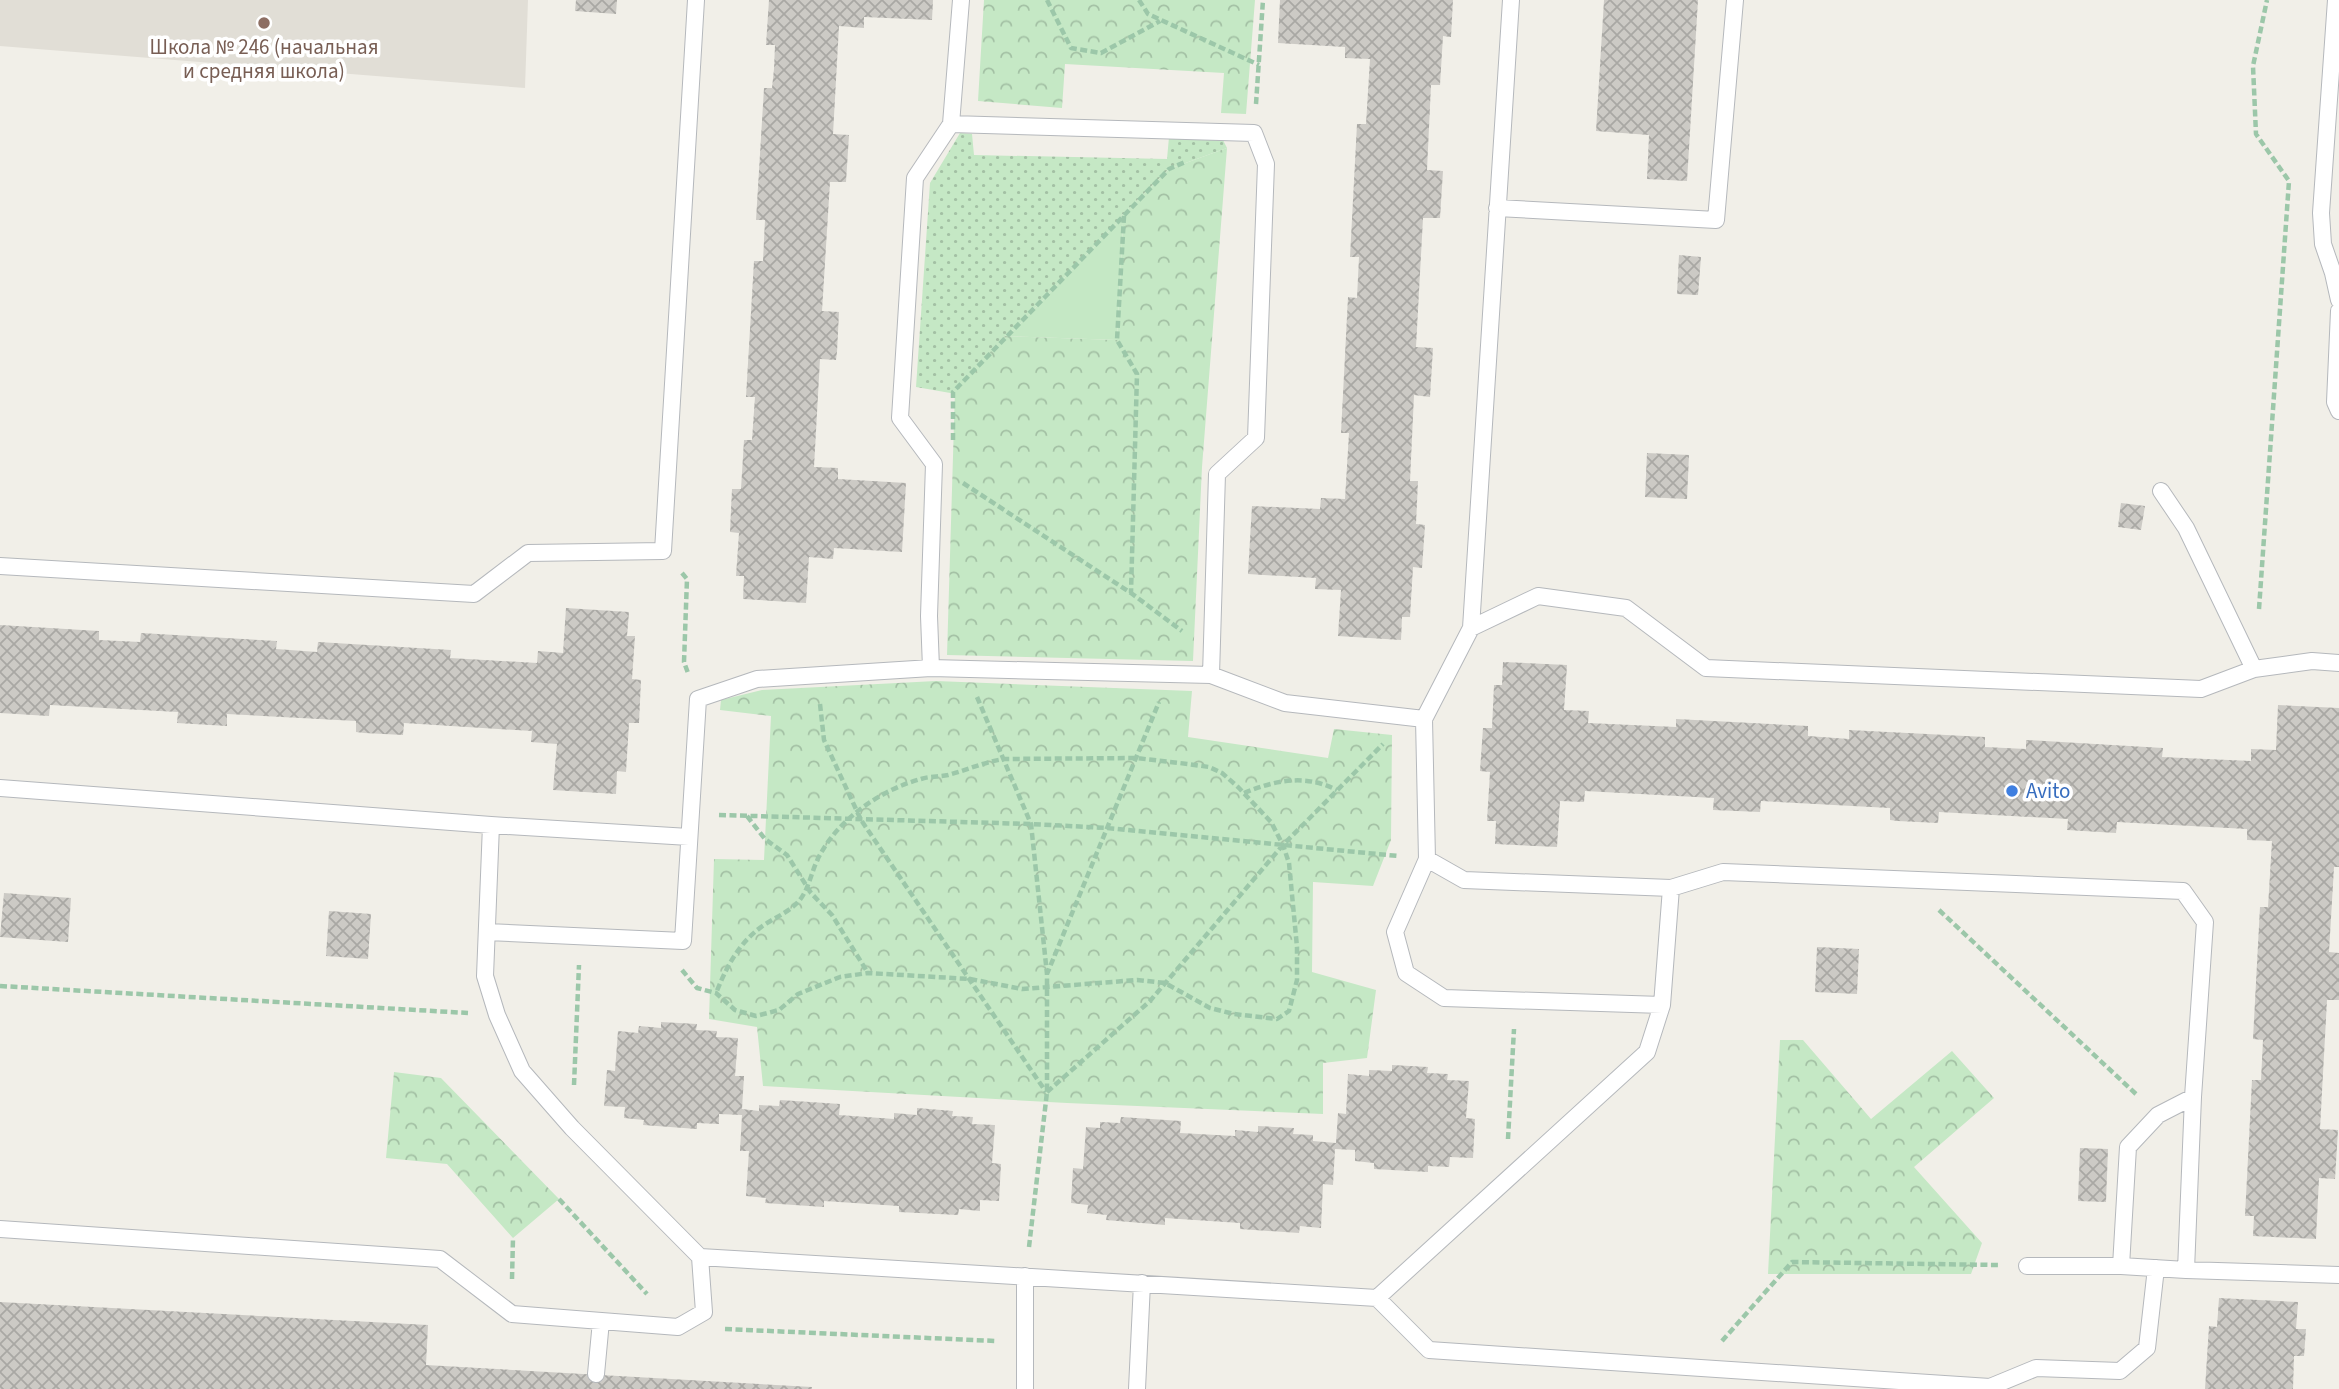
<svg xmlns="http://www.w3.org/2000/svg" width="2339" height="1389" viewBox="0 0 2339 1389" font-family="'Source Sans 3',sans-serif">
<defs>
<pattern id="grass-dots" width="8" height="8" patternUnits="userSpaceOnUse" patternTransform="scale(1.75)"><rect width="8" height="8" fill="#c5e8c5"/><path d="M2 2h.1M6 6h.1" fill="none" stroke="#a3c0a4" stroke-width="1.8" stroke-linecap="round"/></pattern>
<pattern id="park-crowns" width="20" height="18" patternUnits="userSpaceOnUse" patternTransform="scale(1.75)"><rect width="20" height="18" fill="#c5e8c5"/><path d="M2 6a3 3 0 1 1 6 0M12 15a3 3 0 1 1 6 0" fill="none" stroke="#a3c0a4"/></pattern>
<pattern id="building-cross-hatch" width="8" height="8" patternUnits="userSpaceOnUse" patternTransform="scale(1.75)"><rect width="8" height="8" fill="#cccac5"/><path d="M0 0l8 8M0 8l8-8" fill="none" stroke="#a9a8a4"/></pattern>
</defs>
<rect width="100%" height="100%" fill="#f1efe8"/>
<!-- education -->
<path fill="#e1ded6" d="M0,0H528L525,88L0,46Z"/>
<!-- grass -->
<path fill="url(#grass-dots)" d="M960,133L972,134L974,155L1167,159L1169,137L1223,140L1227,148L1169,169L1121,216L1115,225L1015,329L1005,336L956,394L916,387L930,183Z"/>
<!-- park -->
<path fill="url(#park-crowns)" d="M984,0H1255L1246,114L1221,113L1224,73L1065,64L1062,108L978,101Z
M1227,148L1202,467L1193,661L947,655L955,390L1005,336L1117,340L1123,223L1121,216L1169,169Z
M936,681L1192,691L1188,737L1328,758L1334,729L1392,735L1391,840L1373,886L1313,882L1312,972L1376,990L1367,1058L1323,1063V1114L1067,1103L763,1086L757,1027L709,1019L714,859L764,860L771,716L720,710L721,700L762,690Z
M1780,1040H1803L1871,1119L1952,1051L1994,1098L1914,1167L1982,1243L1971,1274H1768Z
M394,1072L441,1078L559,1199L513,1238L447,1164L386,1158Z"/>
<!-- pitch -->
<path fill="#c5e8c5" d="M1121,216L1123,223L1117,340L1005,336L1015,329L1115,225Z"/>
<!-- building -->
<path fill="url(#building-cross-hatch)" d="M576,0H617L616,14L575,11Z
M769,0H933L932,20L864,17V28L839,26L833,134L849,135L846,182H830L822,311L839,312L837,352L836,360L820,359L814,467L838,468V479L906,483L902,552L834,548L833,559L809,557L806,603L743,599L744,576H736L739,533L730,532L732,489H741L744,440H752L755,397H746L754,261H763L765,220H756L764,88H772L774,69L775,45H766Z
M1280,0H1453L1451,37L1443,36L1440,85H1431L1427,170L1443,171L1440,218H1423L1416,347L1433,348L1430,397L1414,395L1410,481H1418L1416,524L1425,525L1422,568L1413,567L1410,617H1402L1401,640L1338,636L1341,590L1315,589L1316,578L1248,574L1252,506L1320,509L1321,498L1345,499L1349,433H1341L1348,297L1357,298L1359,257H1350L1357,124H1366L1370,59L1345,58V47L1278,43Z
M1604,0H1698L1687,181L1647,179L1649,135L1596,131Z
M1679,255L1701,257L1698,295L1677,294Z
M1647,453L1689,455L1687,499L1645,497Z
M2121,503L2145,506L2141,530L2118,527Z
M566,608L629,612L627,636H635L632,679L641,680L639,723H629L626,772L617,771L616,794L553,790L557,744L531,742L532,731L404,723L403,735L364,733L356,732V721L227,714V726L177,723L178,712L50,705L49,716L0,713V625L99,631V640L140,642L141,633L277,641L276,649L317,652L318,642L451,650L450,658L537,663L538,651L563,653Z
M1503,662L1567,665L1564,710L1589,711L1588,723L1676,727V719L1808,726V736L1849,739V730L1985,737V747L2026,749V740L2163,748L2162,757L2251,761V749L2276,750L2278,705L2339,708V867H2334L2329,952L2339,953V1000H2327L2320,1129L2338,1130L2335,1179L2319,1178L2316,1239L2253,1236L2254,1216H2245L2252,1080H2261L2263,1040L2253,1039L2260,907H2268L2272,841L2247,840V829L2117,822L2116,833L2067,830L2068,819L1939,812L1938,823L1898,821L1890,820V808L1761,801L1760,812L1713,810L1714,798L1585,791L1584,802L1560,801L1557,847L1495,844L1496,821H1487L1490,772L1480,771L1483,728H1492L1494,685H1502Z
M4,893L71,898L68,942L0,937Z
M329,911L371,914L368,959L326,956Z
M1817,947L1859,949L1857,994L1815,992Z
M661,1022L697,1024L696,1030L717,1031L716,1037L738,1038L735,1076H744L742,1109L759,1111V1105L779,1106L780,1100L840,1104L839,1115L894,1119V1113L917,1115V1108L953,1111L952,1116L973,1117L972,1124L995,1125L992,1163L1001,1164L999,1201L980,1200V1211L959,1209L958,1215L899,1212V1206L824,1201V1207L765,1203L766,1198L746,1196L749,1151H740L742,1115L719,1114V1124L697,1123V1129L643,1125L644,1120L624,1118L625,1107L604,1106L607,1070L615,1071L618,1031L638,1033L639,1026L661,1028Z
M1392,1065L1428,1067L1427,1073L1448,1074L1447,1080L1469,1081L1466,1118L1475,1119L1473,1158L1450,1157L1449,1167L1428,1166V1172L1374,1169V1163L1355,1161V1150L1335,1149L1333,1185L1323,1184L1321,1228L1300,1226L1299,1233L1240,1229V1223L1165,1218V1225L1106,1220L1107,1215L1087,1213L1088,1205L1071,1203L1073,1168L1083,1169L1086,1127L1100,1128V1122L1120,1123L1121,1117L1181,1121L1180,1133L1235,1136V1130L1258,1132V1126L1294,1128L1293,1134L1313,1135V1141L1336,1143L1338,1113L1346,1114L1348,1074L1369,1076V1070L1392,1071Z
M2080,1148L2108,1149L2106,1202L2078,1201Z
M2219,1298L2298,1302L2296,1329H2306L2304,1356H2294L2293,1389H2205L2209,1326L2217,1327Z
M0,1302L428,1325L426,1365L812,1387V1389H0Z"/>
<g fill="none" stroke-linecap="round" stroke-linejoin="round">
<defs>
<path id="service" d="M961,0L951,124L915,178L900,418L934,464L929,616L931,668L1211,675L1285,703L1424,719L1471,628L1538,596L1626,608L1706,668L2201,689L2254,669L2312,661L2339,663
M2336,0L2321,213L2323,244L2333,273L2339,300
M951,124L1254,133L1266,164L1256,438L1217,474L1211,675
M1497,208L1716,220L1735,0
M2339,311L2335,402L2339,411
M2161,491L2186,528L2254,669
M0,566L474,594L528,553L663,551L696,0
M1471,628L1511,0
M0,788L491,825L689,837
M491,825L485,976L497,1015L522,1071L572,1128L700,1257L1377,1298L1647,1052L1662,1005L1671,888L1464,880L1427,859L1424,719
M1427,859L1395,932L1406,973L1444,998L1662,1005
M1671,888L1723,872L2183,891L2205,922L2193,1097L2186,1270L2339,1275
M487,932L683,941L698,699L757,679L931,668
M0,1229L440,1259L512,1314L678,1327L704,1312L700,1257
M2027,1266H2121
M2186,1270L2121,1266L2128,1147L2158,1115L2193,1097
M1377,1298L1429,1350L1990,1387L2036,1368L2120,1371L2147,1348L2156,1268
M596,1374L601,1321
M1025,1389V1276
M1137,1389L1142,1283"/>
</defs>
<!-- service casing -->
<use href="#service" stroke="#b5b8bc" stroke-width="18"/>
<!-- path -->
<path stroke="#9cc7a9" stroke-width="4.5" stroke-dasharray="7 3.5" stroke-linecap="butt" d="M1047,0L1071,48L1101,53L1160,21
M1139,0L1148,14L1259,65
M1256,104L1263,0
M1124,216L1117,340L1137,374L1131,593
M953,440V392L1169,169L1185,162
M963,483L1131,593L1182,631
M682,573L687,579L684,662L688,673
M2259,609L2289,181L2256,134L2253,66L2267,0
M977,697L1031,824L1047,974
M820,704L824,740L861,820L1046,1092
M1244,793C1276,780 1305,774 1337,790
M719,815L1031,824L1107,828L1398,856
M747,816L765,839L787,855L811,893L832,915L868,973
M1939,910L2137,1095
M682,970L697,988L716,993L735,1010L756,1016L779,1010L798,994L840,977L868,973L970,979L1022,989L1137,980L1165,983L1210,1008L1234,1014L1277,1019L1289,1011L1297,980V947L1289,863L1283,845L1271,822L1238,787L1222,773L1209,767L1188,764L1136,758L1004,759C984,762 967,770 948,775C939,777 930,776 921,779C883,789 841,817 821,853C812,867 810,888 799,901C789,912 776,917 764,925C739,942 727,966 716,993
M0,986L468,1013
M574,1085L579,965
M1047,1092L1150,1001L1283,845L1383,744
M1508,1139L1514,1029
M559,1199L647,1294
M1029,1247L1047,1092V974L1159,702
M512,1279L513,1238
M725,1329L996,1341
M1722,1341L1792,1262L1999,1265"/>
<!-- service -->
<use href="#service" stroke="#fff" stroke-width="16"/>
</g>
<!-- markers -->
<circle fill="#8d6e63" stroke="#fff" stroke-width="2.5" cx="264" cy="23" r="7"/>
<circle fill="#3f7fe0" stroke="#fff" stroke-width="2.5" cx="2012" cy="791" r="7"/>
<g text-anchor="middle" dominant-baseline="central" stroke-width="7" stroke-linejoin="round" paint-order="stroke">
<!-- education labels -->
<g font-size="21" fill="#785e54" stroke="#fff">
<text x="264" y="47">Школа № 246 (начальная<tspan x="264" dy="24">и средняя школа)</tspan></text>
</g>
<!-- shop labels -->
<g font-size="21" fill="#366cbe" stroke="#fff" text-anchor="start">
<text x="2026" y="791">Avito</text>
</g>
</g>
</svg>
